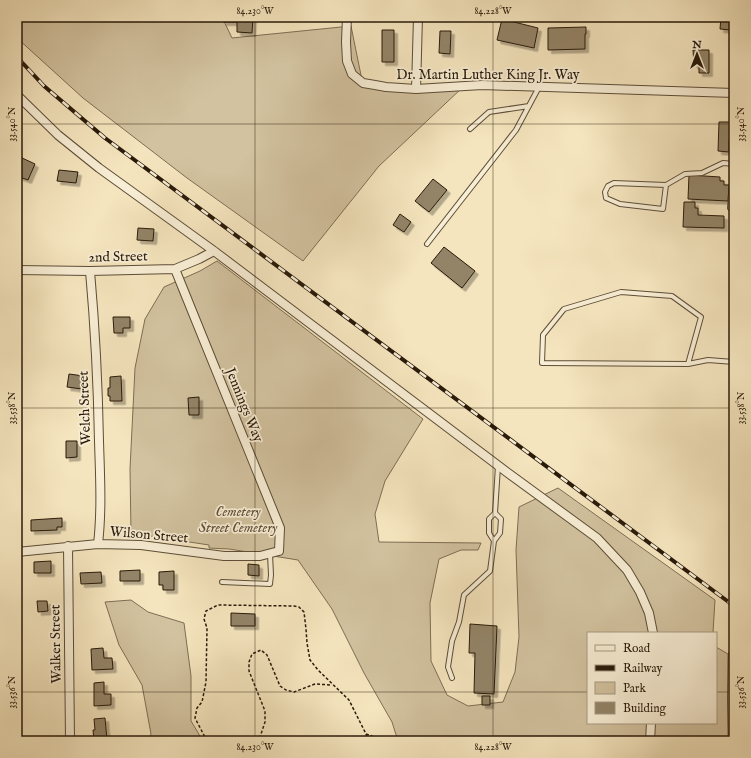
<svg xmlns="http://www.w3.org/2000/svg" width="751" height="758" viewBox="0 0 751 758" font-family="'IM FELL English',serif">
<defs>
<filter id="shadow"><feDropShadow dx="3.5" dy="3.5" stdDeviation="0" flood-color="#0004"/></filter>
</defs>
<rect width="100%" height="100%" fill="#f5e5be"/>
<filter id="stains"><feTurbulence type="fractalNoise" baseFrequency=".005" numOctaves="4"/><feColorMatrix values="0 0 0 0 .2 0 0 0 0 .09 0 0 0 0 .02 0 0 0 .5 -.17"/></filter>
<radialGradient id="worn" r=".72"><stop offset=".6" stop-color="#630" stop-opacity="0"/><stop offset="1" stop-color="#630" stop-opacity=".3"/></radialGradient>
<!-- green -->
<path fill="#d2c29f" stroke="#7e6e54" d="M17,17H222L232,38L351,26L363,85L462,88L379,166L303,261L187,178L83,98L17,38Z
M217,261L423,419L385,481L375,514L379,542L481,543L478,550H461L439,559L430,603L431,661L447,695L468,706L503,702L515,672L519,637L516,550L519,507L558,488L715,600L713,633H588V723H716V647L728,654V741H398L392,722L364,673L332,609L298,560L229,549L209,548V545L131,533L130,469L135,368L145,319L164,287L200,271Z
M131,600L148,612L184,623L191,676V721L203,741H149L151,734L142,685L119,645L105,602Z"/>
<!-- building -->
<path fill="#938468" stroke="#291a0a" filter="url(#shadow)" d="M223,17H253L252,33L237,32V22H223Z
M721,17H732L731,30L720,29Z
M502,19L538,28L534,48L497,40Z
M586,27V34H585V49L548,50V28Z
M382,30H394V62H382Z
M440,31H451L450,54L439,53Z
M693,50H709V73H699V65H694Z
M719,122H732L731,140H729V152L718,151Z
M20,157L35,164L28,180L17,176V164Z
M59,170L78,172L76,183L57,181Z
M689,175L720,177V181H724V185H729L728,201L688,199Z
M433,179L447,190L429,212L415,201Z
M684,202H695V208H698V215L724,216V228L683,227Z
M400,214L411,222L404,232L393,225Z
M138,228L154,229L153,241L137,240Z
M444,247L475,271L462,288L431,263Z
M113,317H130V328H123V333H114Z
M69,374L84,376L82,389L67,387Z
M121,376L122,401H110V396H108V388H110V377Z
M199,397V415H189L188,398Z
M66,441H77V457L66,458Z
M62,518V527H57V530L31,531V520Z
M51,561V573H34V562Z
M248,564L259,565V576L248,575Z
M140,570V581H120V571Z
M174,571V590H163V585H159V572Z
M101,572L102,583L81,584L80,573Z
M37,601H47L48,611L38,612Z
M231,613L255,614V626H231Z
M470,624L497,626L494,694L474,693L475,653H469Z
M103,648L104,658H112L113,669L92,670L91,649Z
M104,682V694H111V705L94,706V683Z
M482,696H490V705H482Z
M105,718L107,740L94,741L93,730H95L94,719Z"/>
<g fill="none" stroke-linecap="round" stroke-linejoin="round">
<defs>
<path id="service" d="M470,129L489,112L529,106
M734,183H732L730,208L734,209
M666,185L663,209L620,204L606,198L605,192L608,186L614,183L666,185L685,174L702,173L723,163L734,164
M427,244L516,130L539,87
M688,364L701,317L672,296L621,292L564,309L543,335L542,363L688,364L708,360L734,362
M495,513L501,519L500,533L494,541L489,533V519L495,513L498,466
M222,582L270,584L271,575L270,554
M452,678L448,667L452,641L459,622L464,595L490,571L494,541"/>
<path id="minor" d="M347,17L346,42L347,61L352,74L363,83L375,85L386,87L416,89L482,85L734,93
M416,89L418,17
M17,95L58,135L99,168L214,251L508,473L597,538L627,570L640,592L649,613L653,633
M17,270L90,271L175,269L199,259L214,251
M90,271C95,327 98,384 99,441C100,475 102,510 98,544
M68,546L70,741
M17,552L98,544L141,545L224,556H260L279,551L280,528L175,269
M650,741L651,723"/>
<path id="tertiary" d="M734,741L733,699L734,654"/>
</defs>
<!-- service casing -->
<use href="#service" stroke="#5c4d37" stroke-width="6"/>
<!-- minor casing -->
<use href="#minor" stroke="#5c4d37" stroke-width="10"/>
<!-- tertiary casing -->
<use href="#tertiary" stroke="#5c4d37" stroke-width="12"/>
<!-- path -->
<path stroke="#291a0a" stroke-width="1.5" stroke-dasharray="3 2" stroke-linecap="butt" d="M366,734L372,736L376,741
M207,741L195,718L197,708L202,702L206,682L207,628L204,619L206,611L218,605L294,606L299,607L304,612L306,629L307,643L310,660L318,670L349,700L366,734L368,741
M256,741L259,740L265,722V711L249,671V662L252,654L261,650L267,655L280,686L286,690L294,692L315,684L332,685"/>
<!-- service -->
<use href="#service" stroke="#f8eed5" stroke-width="4"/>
<!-- minor -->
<use href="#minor" stroke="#f8eed5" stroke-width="8"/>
<!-- tertiary -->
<use href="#tertiary" stroke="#f8eed5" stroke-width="10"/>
<defs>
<path id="rail" d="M17,57L44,86L105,138L734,606"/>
</defs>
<!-- rail casing -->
<use href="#rail" stroke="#291a0a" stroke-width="4"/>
<!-- rail -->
<use href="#rail" stroke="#f8eed5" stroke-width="2.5" stroke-dasharray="8" stroke-linecap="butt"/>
</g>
<!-- ticks -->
<path fill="none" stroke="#291a0a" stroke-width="1" stroke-opacity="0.45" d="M17,17V741M255,17V741M493,17V741M731,17V741M17,124H734M17,408H734M17,692H588M716,692H734"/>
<g text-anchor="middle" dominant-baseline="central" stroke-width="3.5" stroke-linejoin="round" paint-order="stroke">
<!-- street labels -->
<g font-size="14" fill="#291a0a" stroke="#f8eed5">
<text x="488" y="75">Dr. Martin Luther King Jr. Way</text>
<text transform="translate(118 257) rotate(-1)">2nd Street</text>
<text transform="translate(244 405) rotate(68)">Jennings Way</text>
<text transform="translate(85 408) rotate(-92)">Welch Street</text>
<text transform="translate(149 535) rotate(5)">Wilson Street</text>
<text transform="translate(56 644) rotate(-91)">Walker Street</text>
</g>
<!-- park labels -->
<g font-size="14" font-style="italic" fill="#5c4c37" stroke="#f8eed5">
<text x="238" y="512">Cemetery<tspan x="238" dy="16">Street Cemetery</tspan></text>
</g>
</g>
<!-- margin -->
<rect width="751" height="758" fill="none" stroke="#f5e5be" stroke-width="44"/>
<!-- legend -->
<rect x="587" y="632" width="130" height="92" fill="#f8eed5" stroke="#a59984"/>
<rect x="595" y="645" width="20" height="6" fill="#f8eed5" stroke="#a59984"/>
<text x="623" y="652" font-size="12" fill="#291a0a">Road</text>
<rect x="595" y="665" width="20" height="6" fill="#291a0a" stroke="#a59984"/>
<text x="623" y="672" font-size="12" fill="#291a0a">Railway</text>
<rect x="595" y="682" width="20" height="12" fill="#d2c29f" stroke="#a59984"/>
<text x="623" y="692" font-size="12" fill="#291a0a">Park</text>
<rect x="595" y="702" width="20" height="12" fill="#938468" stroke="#a59984"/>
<text x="623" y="712" font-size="12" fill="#291a0a">Building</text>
<!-- north arrow -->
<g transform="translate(697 54)" stroke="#f8eed5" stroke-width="3" paint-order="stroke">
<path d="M0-3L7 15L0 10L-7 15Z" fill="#291a0a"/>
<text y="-6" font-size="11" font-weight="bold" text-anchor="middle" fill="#291a0a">N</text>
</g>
<rect x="22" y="22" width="707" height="714" fill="none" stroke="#291a0a" stroke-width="1.5"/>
<g font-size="10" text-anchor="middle" fill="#291a0a">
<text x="255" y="14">84.230°W</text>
<text x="493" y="14">84.228°W</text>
<text transform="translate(11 124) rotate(-90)" y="4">33.540°N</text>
<text transform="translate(740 124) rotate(-90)" y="4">33.540°N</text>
<text transform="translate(11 408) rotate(-90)" y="4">33.538°N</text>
<text transform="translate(740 408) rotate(-90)" y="4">33.538°N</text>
<text transform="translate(11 692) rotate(-90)" y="4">33.536°N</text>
<text transform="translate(740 692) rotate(-90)" y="4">33.536°N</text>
<text x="255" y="750">84.230°W</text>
<text x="493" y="750">84.228°W</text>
</g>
<rect width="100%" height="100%" filter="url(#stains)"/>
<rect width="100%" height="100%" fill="url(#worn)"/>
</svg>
